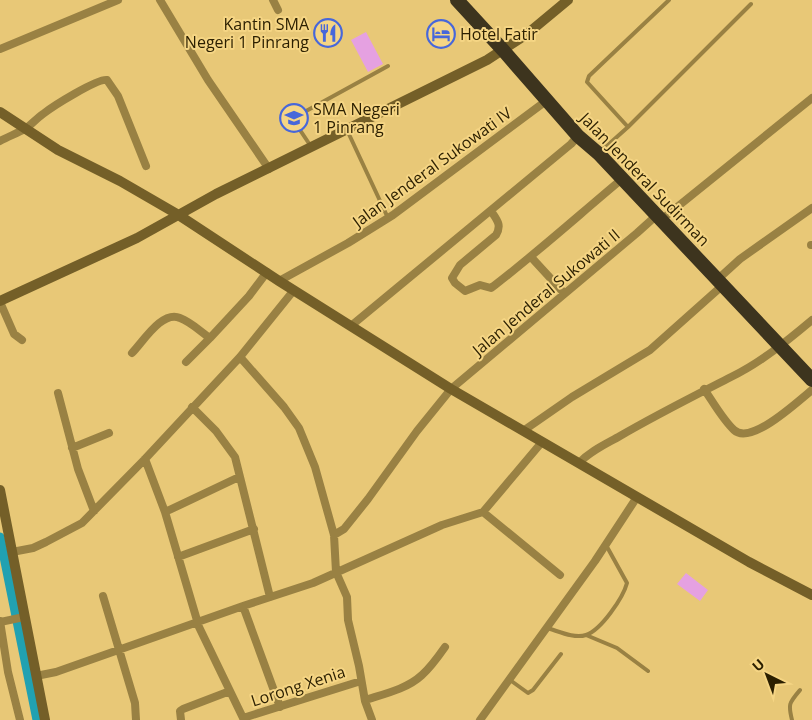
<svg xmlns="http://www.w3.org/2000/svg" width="812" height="720" viewBox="0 0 812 720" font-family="'Open Sans',sans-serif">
<rect width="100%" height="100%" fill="#e8c877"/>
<!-- green -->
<path fill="#e5a1e1" d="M366,32L383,64L368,72L351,40Z
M686,573L708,590L700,601L677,584Z"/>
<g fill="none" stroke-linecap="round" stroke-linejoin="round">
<!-- canal -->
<path stroke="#21a1b1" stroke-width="9" d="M0,537L37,720"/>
<!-- lane -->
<path stroke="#998143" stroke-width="4" d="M628,127L587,82L589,76L669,0
M347,130L388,218
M310,145L296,124L297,116L388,66
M600,152L628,127L751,4
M547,628C558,631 574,639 586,635C601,630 623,598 627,583L606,545
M586,635L617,648L648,671
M510,680L528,693L533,690L561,654
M792,720C788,704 789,703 800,690"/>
<!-- street -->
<path stroke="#998143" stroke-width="8" d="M160,0L208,80L269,169
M273,0L278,10
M0,49L118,0
M0,141C8,137 17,133 25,129C31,125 37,118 43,114C53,106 98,78 107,80L118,96L146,166
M491,211C497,220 502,225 496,235L460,265L452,278L455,283L465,291L480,285L491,288L495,285C539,251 580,214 622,179
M661,220L812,98
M811,245H812
M531,257L564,293
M718,279L740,259L812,208
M279,281L348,243L393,215L546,101
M0,302L14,334L22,340
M352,325L571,144L578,136
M132,353C143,342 162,310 180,318C191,322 201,332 210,338L249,296L267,272
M240,357L284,407L299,428L315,467L334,535L336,572L347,597L348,620L359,666L365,701L372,720
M186,362L210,338
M704,389C713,402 723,420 734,430C751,446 798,401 812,390
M58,393L78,469L94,511
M192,407L216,431L235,457L270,597
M523,431L572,397L650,350L723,285
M72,448L109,433
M145,459L165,512L199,627L244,720
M579,463C590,451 606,444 620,436C656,415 694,396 731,377C760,363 787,341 812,320
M165,512L239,477
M483,512L542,442
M334,535L344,529L368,499L417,431L451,389L637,233L657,215
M12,552L33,548L46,542L82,523L145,459L240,357L294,290
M178,557L254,529
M103,596L135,703L136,720
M243,606L280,707
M0,621L8,672L20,720
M0,622L24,617
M36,676L56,672L243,606L313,583L442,525L483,512L560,575
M365,700C384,694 407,689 422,675C431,667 438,657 445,647
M243,718L361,681
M181,720L180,711L183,709L230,691
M480,720L595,561L637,497"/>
<!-- secondary -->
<path stroke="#745f28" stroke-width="10" d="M0,112L58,150L120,181L177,214L279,281L451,389L749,562L812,595
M0,301L137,238L216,194L487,60L527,34L568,0
M0,490L45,720"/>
<!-- highway -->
<path stroke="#3d341e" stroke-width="14" d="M457,0L503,50L578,136L599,154L812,380"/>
</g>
<!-- icons -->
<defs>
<symbol id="restaurant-ring" viewBox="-11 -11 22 22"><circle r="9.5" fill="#f5d584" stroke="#4767da" stroke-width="1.5"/><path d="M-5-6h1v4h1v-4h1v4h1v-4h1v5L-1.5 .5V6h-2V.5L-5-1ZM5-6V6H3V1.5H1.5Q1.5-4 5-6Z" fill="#4767da"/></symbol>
<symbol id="hotel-ring" viewBox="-11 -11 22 22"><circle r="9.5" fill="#f5d584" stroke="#4767da" stroke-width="1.5"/><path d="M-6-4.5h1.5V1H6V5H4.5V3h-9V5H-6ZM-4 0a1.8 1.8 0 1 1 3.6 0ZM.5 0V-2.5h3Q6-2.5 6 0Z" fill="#4767da"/></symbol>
<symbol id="school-ring" viewBox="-11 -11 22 22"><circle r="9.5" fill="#f5d584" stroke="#4767da" stroke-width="1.5"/><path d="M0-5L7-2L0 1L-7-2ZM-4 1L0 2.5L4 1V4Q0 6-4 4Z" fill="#4767da"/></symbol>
</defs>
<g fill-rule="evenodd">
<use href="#restaurant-ring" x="312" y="17" width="32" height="32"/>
<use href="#hotel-ring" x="425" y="18" width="32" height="32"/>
<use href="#school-ring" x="278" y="102" width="32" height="32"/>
</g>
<g text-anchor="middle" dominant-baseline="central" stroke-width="4" stroke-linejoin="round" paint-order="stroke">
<!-- poi labels -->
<g font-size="16" fill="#2b1f00" stroke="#f5d584" text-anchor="start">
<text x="309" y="24" text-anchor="end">Kantin SMA<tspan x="309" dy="18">Negeri 1 Pinrang</tspan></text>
<text x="460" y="34">Hotel Fatir</text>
<text x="313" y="109">SMA Negeri<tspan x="313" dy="18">1 Pinrang</tspan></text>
</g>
<!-- street labels -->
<g font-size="16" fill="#2b1f00" stroke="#f5d584">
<text transform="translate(432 167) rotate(-36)">Jalan Jenderal Sukowati IV</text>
<text transform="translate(645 179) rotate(46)">Jalan Jenderal Sudirman</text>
<text transform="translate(546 292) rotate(-40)">Jalan Jenderal Sukowati II</text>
<text transform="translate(298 686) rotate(-18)">Lorong Xenia</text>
</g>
</g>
<!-- north arrow -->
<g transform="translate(767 675) rotate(318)" stroke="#f5d584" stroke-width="4" paint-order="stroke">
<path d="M0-4L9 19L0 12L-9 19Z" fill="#2b1f00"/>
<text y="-8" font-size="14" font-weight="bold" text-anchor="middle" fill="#2b1f00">U</text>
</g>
</svg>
